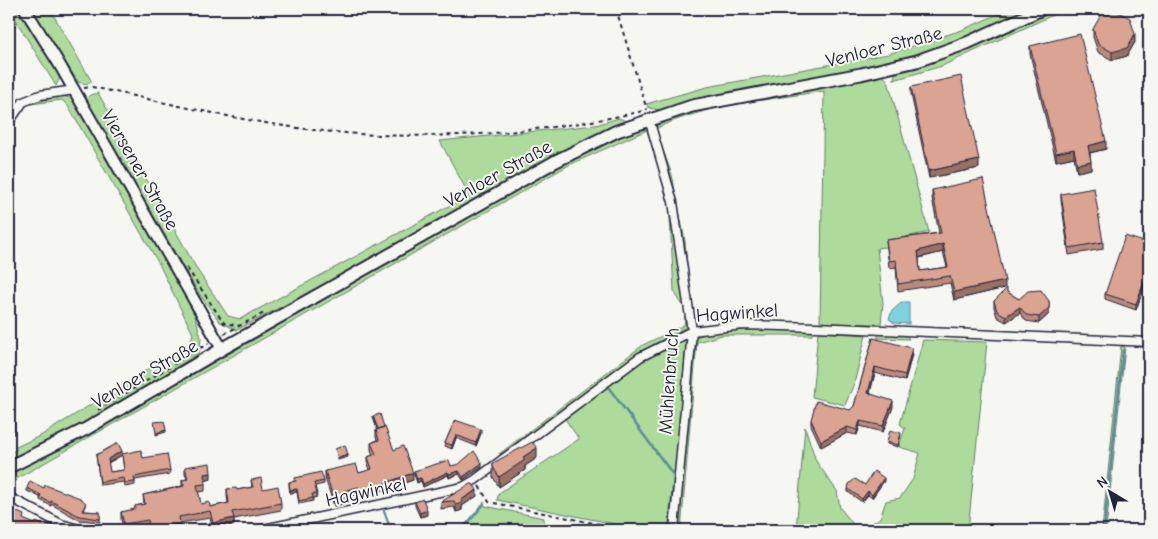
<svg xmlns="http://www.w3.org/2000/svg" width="1158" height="539" viewBox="0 0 1158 539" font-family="'Comic Neue',sans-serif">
<rect width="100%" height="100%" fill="#f6f6f2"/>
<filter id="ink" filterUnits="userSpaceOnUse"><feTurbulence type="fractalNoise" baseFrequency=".02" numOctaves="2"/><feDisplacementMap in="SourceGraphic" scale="10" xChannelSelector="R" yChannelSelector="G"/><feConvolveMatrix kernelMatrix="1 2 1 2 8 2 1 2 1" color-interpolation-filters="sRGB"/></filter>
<g filter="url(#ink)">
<!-- green -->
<path fill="#acdb9b" stroke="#677e6b" d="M9,9H19L61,75L56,86Z
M30,9H50L92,82L86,84L78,82Z
M1010,9H1030C984,30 938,51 888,63C812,82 735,90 660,110L649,108L646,104L707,87L888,54L962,30Z
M1053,9H1066L942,66L894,80L895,74L900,70L980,44Z
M883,75L888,81L929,232L901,238L902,245L877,248L883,303L881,324L820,323L824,91C768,100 706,104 655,129L660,121L703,109Z
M98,93L198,271L228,316L240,319L469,195L440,141L596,125L619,118L626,121L640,117L597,135L389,250L237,330L220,322L200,295L85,100L90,95Z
M62,95L76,101L130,194L195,315L201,338L199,353L87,423L9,461V453L16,450V447L42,435L190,343L193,334L159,264L68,106L62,100L31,104Z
M643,127H648C660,159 671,194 675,228C677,244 677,259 679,274C682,291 691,311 686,327L643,350L508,451L499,454L643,345L684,325L686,311L674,291L669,200L647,130L569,165L9,483V475L15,469L41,459L160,393L568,161Z
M659,139L672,175L685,241L691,310Z
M762,329L813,331L812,335H722L697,342L681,530H676L694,338L709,332Z
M818,332L866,335L854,384L845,405L812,397Z
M879,334L906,335L909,339L877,338Z
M682,340L686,343L671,530H644L497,500L499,493L579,439L565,419L649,355Z
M923,340L987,342L968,530H796L805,427L816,461L837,491L840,508L853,524L866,527L880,518L886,501L900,498L913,479L920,453L899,447L905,428L900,424Z
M1121,346L1125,347L1106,530H1102Z
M484,502L485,506L544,518V530H461Z"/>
<!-- water -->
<path fill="#81d1dc" stroke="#5b8b9c" d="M902,302H909V324L894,323L889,319L892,311Z"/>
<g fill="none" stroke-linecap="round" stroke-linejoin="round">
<!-- stream -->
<path stroke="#5b8b9c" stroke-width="2.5" d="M609,388L674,476L669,530
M384,511L391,530
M462,530L483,505
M1104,530L1123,350"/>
<defs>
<path id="minor" d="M649,119L673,202L692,331L674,530
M9,122L23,102L40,95L75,90
M9,497L61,524L82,530
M259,530L463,487L475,480L640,357L692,331L743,325L816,327L1149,342"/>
<path id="tertiary" d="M25,9L58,62L222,349"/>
<path id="secondary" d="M9,467L86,429L222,349L556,161L617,131L692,106L861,74L917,61L967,43L1042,9"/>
</defs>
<!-- minor casing -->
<use href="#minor" stroke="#22223b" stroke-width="11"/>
<!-- tertiary casing -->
<use href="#tertiary" stroke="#22223b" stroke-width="14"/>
<!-- secondary casing -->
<use href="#secondary" stroke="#22223b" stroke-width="15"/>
<!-- path -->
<path stroke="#22223b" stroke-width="2" stroke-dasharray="4 4" stroke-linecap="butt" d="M616,9L647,110
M84,88L92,87C154,100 215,115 278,125C396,144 527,137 643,111
M187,268L224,323L240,326
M224,334L266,312
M98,410L209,343
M479,486L489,502L628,530"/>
<!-- minor -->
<use href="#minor" stroke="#f6f6f2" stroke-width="8"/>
<!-- tertiary -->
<use href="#tertiary" stroke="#f6f6f2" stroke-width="10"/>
<!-- secondary -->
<use href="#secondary" stroke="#f6f6f2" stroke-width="11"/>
</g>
<!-- wall -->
<path fill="#bb8c7e" stroke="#22223b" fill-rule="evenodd" d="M1093,29L1135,42L1127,56L1112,60L1098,52L1093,37Z
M1030,46L1106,149L1090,153L1091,169L1077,172L1074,157L1056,161L1030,54Z
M911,87L979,168L929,178L911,94Z
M932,190L1005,288L954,300L950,283L898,291L896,267L889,268L886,240L939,233L932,198ZM943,252L947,267L920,271L919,258Z
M1061,194L1103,242V249L1069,255L1061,200Z
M1147,248L1146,249L1149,251V289L1144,287L1136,310L1105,299V294Z
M1007,292L1019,299L1049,314L1039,323L1026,321L1020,313L1006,322L997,317L994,307V301Z
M873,338L912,354L905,381L875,373L870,393L893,407L883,432L860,426L857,435L847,433L821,447L811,425V420L850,410L854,406Z
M9,408L14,424V434H9Z
M373,416L413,480L363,497L358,494L346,497V503L334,506L325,478V471L359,473L370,470L368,464V457L373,455L371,450V443L377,440L376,437V430L377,429L373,418Z
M455,420L481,433L476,446L456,438L452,449L445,446V443Z
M901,435L898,447L887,444V442Z
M122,454L143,458L170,470V474L135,480V485L125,487L124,482L100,485L96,455ZM122,455L124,470L110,472L108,463Z
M537,458L525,466V470L499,487L493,477V463Z
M451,466L482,467L463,480L459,474L449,478L448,475L423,487L421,481L417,483L414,474V471Z
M185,467L211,479L205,481V491L198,492L201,504L210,507L228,503L227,496V489L237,490L252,487L251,480L281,503V510L234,519V525L213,530L210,518L180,523V530H148V527L129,530H123L121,519V512L135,510V506L144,504L143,495L182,486V480L187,479L185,474Z
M295,478L324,481V484L315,486L317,497L313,498V501L299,504L297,492L290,493L289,486V482L295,481Z
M884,481L872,498L868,495L862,502L848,492V489Z
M27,488H44L86,506L84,511L100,512V522L79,520L51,504V506L40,500V497L27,491Z
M477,496L462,506V510L456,512L454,507L441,509V502Z
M415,502L427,515L420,517L415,506Z"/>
<!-- shaded-wall -->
<path fill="#997266" stroke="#22223b" d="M1135,34V42L1127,56L1112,60V52Z
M1106,141V149L1088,153V146Z
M1074,149V157L1056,161V153Z
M979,160V168L929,178V171Z
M1091,161V169L1077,172V164Z
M943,244V252L918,258V251Z
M1005,281V288L954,300V292Z
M1144,282V287L1136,310V304Z
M1049,301V314L1039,323V317Z
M1020,307V313L1006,322V316Z
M912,348V354L905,381V375Z
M875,367V373L868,399V393Z
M893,401V407L883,432V426Z
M860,421V426L857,435V430Z
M847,427V433L821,447V441Z
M481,429V433L476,446V443Z
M166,430V432L156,435V433Z
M456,435V438L452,449V445Z
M537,448V458L525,466V470L499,487V477L523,457Z
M122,451V455L108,463V459Z
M348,455V457L338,460V458Z
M482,463V467L463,480V477Z
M459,471V474L449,478V474Z
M448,472V475L423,487V484Z
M211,473V479L204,481V474Z
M413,473V480L363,497V491Z
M421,478V481L417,483V479Z
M884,478V481L872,498V495Z
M358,487V494L346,497V503L334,506V500L344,491Z
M297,489V492L290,493V490Z
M477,490V496L462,506V510L456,512V505L461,500Z
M868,491V495L862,502V499Z
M427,510V515L420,517V513Z
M234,518V525L213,530V523Z"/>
<!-- building -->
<path fill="#daa392" stroke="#22223b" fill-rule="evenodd" d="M1116,11L1130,18L1135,34L1127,48L1112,52L1098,44L1093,29L1101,15Z
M1080,34L1106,141L1088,146L1091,161L1077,164L1074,149L1056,153L1030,46Z
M961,76L979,160L929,171L911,87Z
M983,179L1005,281L954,292L950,276L898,284L896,260L889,261L886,240L941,233L932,190ZM943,244L948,267L920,271L918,251Z
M1094,188L1103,242L1069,248L1061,194Z
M1125,236L1147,243L1144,248L1149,251V284L1144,282L1136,304L1105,294Z
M1007,288V292L1019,299L1028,291L1041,290L1049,301V308L1039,317L1026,315L1020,307L1006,316L997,311L994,301Z
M873,338L912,348L905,375L875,367L868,393L893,401L883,426L860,421L857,430L847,427L821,441L811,420L816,401L850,410L854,406Z
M9,408H13L14,424L9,425Z
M380,414L384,427L378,429L373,416Z
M455,420L481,429L476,443L456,435L452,445L445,443Z
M164,421L166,430L156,433L154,422Z
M385,427L394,450L403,446L413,473L363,491L358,487L344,491L346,496L334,500L325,471L356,464L359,473L372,469L368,457L376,454L371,443L379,440L376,430Z
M890,430L901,433L898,445L887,442Z
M532,442L537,448L523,457L525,460L499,477L493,467V463Z
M118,443L122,451L108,459L110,472L124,470L122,454L141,450L143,458L167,454L170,470L134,477L135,482L125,483L124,478L100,482L96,455Z
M345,445L348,455L338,458L335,449Z
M474,451L482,463L463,477L459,471L449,474L448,472L423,484L421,478L417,479L414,471L449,460L451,466L459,464Z
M210,463L211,473L204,474L205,484L197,485L201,504L209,502L210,507L229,503L227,489L236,488L237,490L253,487L251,480L261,478L263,489L278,486L281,503L232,512L234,518L213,523L210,511L179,517L180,524L149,529L148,520L124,524L121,512L135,509V506L145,504L143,495L184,486L182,480L188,479L185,467Z
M874,471L884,478L872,495L868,491L862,499L848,489L849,484L855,479L865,485Z
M321,472L324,481L314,483L317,494H312L313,498L299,501L297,489L290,490L289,482L296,481L295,478Z
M30,481L44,488L45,485L80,498L86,503L82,511L100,512V519L79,516L51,501V503L40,497L41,495L27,488Z
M470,484H473L477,490L461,500L462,503L456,505L454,501L441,502Z
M423,499L427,510L420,513L415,502Z
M9,508L24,515L23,519L35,524L36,522L43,525V523L56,528V530H9Z"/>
</g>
<g text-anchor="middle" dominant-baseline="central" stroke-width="4" stroke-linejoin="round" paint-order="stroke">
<!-- street labels -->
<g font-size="19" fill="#22223b" stroke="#f6f6f2">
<text transform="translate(884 47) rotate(-14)">Venloer Straße</text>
<text transform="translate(140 170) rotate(60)">Viersener Straße</text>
<text transform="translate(498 174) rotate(-29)">Venloer Straße</text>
<text transform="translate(737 313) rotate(-4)">Hagwinkel</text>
<text transform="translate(145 374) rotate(-30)">Venloer Straße</text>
<text transform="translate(669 381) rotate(-86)">Mühlenbruch</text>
<text transform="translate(366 492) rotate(-12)">Hagwinkel</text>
</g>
</g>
<!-- margin -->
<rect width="1158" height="539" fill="none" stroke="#f6f6f2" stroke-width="30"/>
<rect x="15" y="15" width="1128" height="509" fill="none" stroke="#22223b" stroke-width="2" filter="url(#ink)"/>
<!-- north arrow -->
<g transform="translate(1110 492) rotate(322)" stroke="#f6f6f2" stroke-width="4" paint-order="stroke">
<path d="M0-4L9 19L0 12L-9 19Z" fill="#22223b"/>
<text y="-8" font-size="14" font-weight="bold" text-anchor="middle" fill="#22223b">N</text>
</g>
</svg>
